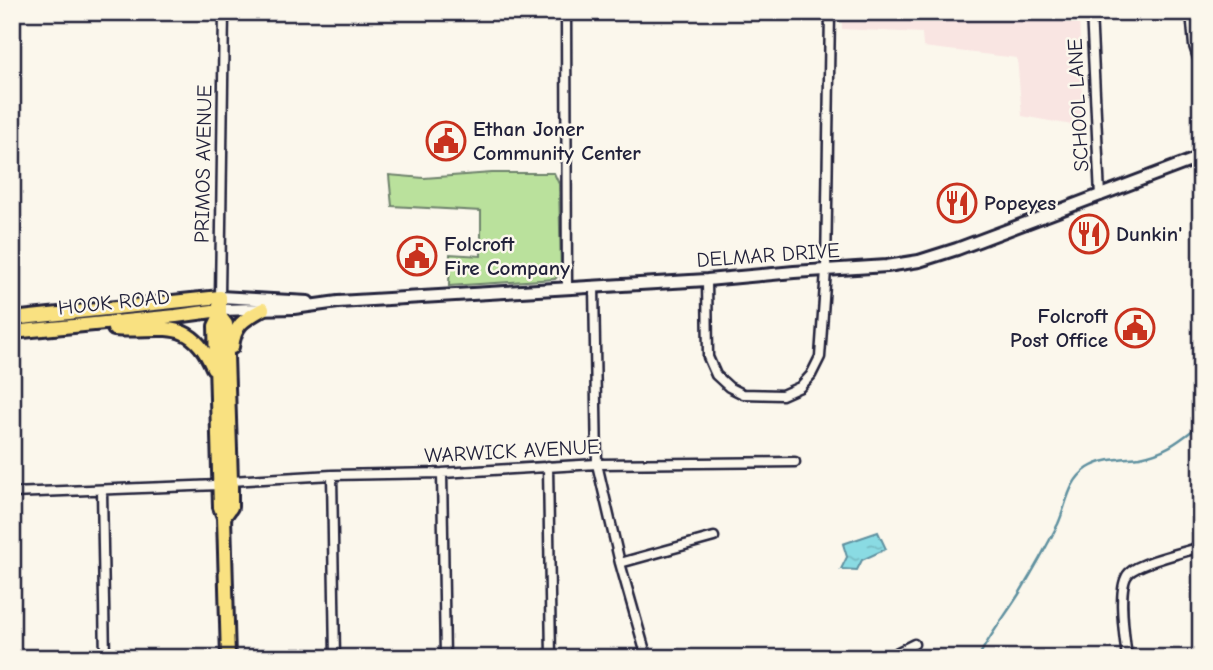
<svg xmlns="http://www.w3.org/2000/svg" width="1213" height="670" viewBox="0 0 1213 670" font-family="'Comic Neue',sans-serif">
<defs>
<pattern id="water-ripples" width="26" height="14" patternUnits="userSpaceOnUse" patternTransform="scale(1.75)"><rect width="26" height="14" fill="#8adbe3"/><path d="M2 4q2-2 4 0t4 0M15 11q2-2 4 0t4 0" fill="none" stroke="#77bcc4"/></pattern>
</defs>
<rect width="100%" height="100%" fill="#fbf7ec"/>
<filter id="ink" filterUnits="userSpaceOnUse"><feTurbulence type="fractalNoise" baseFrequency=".0143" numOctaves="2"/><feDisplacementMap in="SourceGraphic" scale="14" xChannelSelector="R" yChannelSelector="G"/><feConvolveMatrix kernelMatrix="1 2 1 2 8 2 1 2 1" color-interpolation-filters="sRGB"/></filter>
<g filter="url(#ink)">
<!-- built -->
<path fill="#f9e5e2" d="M842,12H1079L1083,127L1022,116L1017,58L923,47L922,33L842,29Z"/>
<!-- park -->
<path fill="#bae19c" stroke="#6e826c" stroke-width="2" d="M492,173H554L559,184L561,273L555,279L449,286L450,254L481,256V211L392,206L389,175L424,178Z"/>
<!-- water -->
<path fill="url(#water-ripples)" stroke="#6091a0" stroke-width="2" d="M878,532L886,549L862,560L857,570L841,569L847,557L843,544Z"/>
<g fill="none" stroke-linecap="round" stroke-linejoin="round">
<!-- stream -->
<path stroke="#6091a0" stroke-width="2.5" d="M978,658C990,635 1005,616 1019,594C1033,571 1046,548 1058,524C1067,504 1068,481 1088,468C1104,458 1123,459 1140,457C1167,452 1180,440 1201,424"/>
<defs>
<path id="street" d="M566,12L567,287
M1091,12L1100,196
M1191,12L1194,46L1201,67
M707,280L708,357L716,375L729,387L743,394L782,395L800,387L811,375L820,357L826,270L830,12
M594,286L597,464L620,563L647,658
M220,297L224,12
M548,466L551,658
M442,473L445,658
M332,475L335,658
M231,481L332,475L442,473L597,464L795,462
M102,490L105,658
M12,493L219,485
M620,563L714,537
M886,658L914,644
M1127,658C1125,639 1116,586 1129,573C1140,562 1185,552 1201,547"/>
<path id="secondary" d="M220,297L308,302
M220,310L294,308L338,302L707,280L794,272L887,266L919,261L957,249L1201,157"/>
<path id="primary" d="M220,316L215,326L220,507L224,517L228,658
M12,319L220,297V316L226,324L231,481V507L224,517
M114,329C161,333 190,314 213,368
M12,332L176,316L220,310
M232,347C235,324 243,320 263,309"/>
</defs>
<!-- street casing -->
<use href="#street" stroke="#22223b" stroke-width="13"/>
<!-- secondary casing -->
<use href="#secondary" stroke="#22223b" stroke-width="16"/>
<!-- primary casing -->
<use href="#primary" stroke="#22223b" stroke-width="18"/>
<!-- street -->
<use href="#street" stroke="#fbf7ec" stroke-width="8"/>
<!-- secondary -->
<use href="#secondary" stroke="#fbf7ec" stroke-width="10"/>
<!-- primary -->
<use href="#primary" stroke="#f9e181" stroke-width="12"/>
</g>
</g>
<!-- icons -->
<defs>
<symbol id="civic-ring" viewBox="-11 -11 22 22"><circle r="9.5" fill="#fbf7ec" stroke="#c8321e" stroke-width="1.5"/><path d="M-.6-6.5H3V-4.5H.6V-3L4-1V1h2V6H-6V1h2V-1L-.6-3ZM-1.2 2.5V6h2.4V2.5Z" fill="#c8321e"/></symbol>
<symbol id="restaurant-ring" viewBox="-11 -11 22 22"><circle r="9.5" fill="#fbf7ec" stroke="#c8321e" stroke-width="1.5"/><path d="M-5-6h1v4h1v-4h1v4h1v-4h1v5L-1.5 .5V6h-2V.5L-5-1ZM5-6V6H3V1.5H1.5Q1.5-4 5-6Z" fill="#c8321e"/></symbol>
</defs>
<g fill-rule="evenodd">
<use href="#civic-ring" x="424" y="119" width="44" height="44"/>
<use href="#restaurant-ring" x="935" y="181" width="44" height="44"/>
<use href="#restaurant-ring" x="1067" y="212" width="44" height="44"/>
<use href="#civic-ring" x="395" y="234" width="44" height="44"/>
<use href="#civic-ring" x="1113" y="306" width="44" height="44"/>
</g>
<g text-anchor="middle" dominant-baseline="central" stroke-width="5" stroke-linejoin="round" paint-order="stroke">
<!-- street labels -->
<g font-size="21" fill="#22223b" stroke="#fbf7ec">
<text transform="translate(1078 105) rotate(-93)">SCHOOL LANE</text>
<text transform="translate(203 164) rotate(-89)">PRIMOS AVENUE</text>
<text transform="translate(768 255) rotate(-4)">DELMAR DRIVE</text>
<text transform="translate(114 302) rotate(-6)">HOOK ROAD</text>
<text transform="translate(512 451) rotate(-3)">WARWICK AVENUE</text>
</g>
<!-- poi labels -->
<g font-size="21" font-weight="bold" fill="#22223b" stroke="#fbf7ec" text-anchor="start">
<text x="473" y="129">Ethan Joner<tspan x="473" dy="24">Community Center</tspan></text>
<text x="984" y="203">Popeyes</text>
<text x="1116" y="234">Dunkin'</text>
<text x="444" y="244">Folcroft<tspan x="444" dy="24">Fire Company</tspan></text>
<text x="1108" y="316" text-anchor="end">Folcroft<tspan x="1108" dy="24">Post Office</tspan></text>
</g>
</g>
<!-- margin -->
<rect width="1213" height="670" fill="none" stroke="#fbf7ec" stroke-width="42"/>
<rect x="21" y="21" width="1171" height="628" fill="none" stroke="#22223b" stroke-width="2.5" filter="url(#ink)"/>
</svg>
